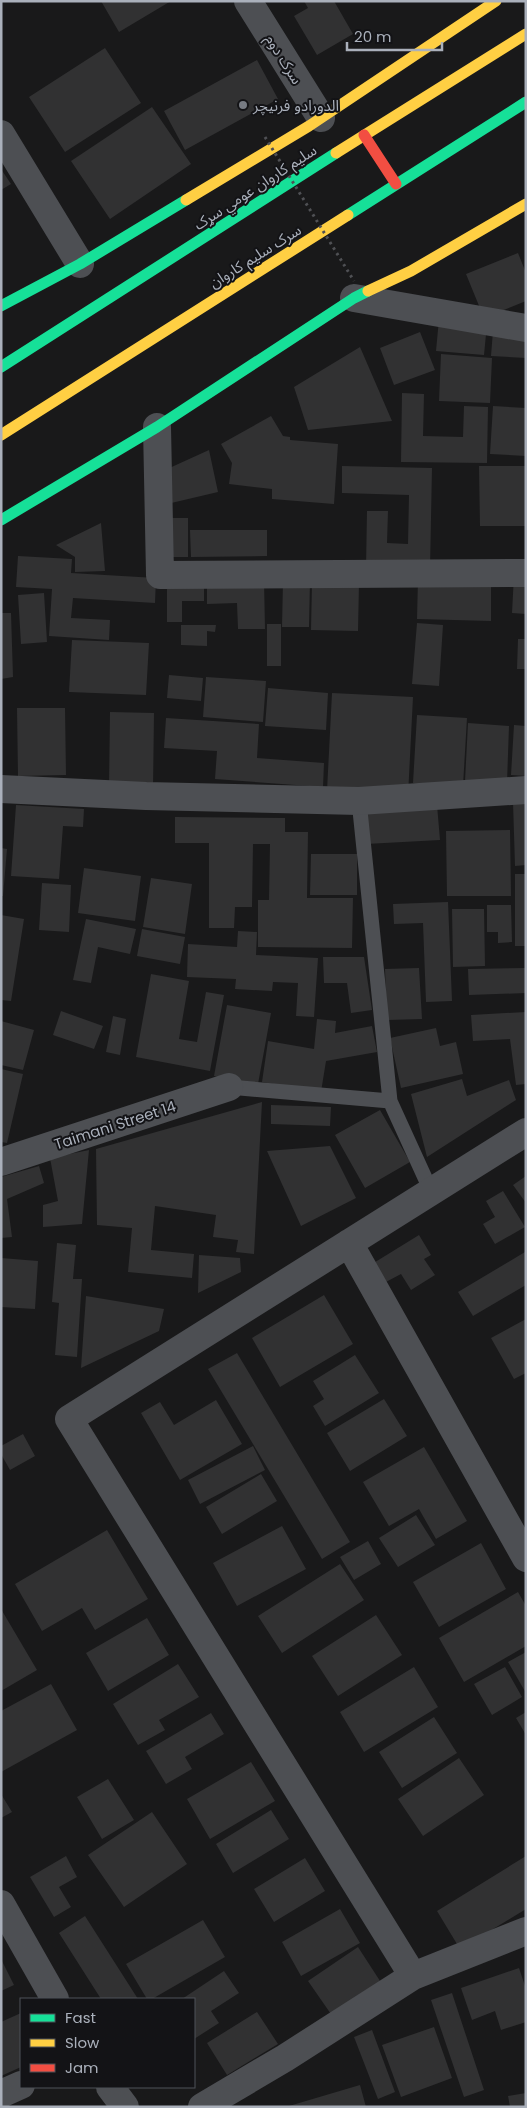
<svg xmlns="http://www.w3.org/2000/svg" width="527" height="2108" viewBox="0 0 527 2108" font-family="Poppins,'Noto Sans Arabic',sans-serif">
<rect width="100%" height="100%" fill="#19191a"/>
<!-- building -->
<path fill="#313132" d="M101,1H171L119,32Z
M304,1H334L353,34L317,55L294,16L308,8Z
M105,48L141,103L65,152L29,97Z
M257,60L278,99L185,150L164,111Z
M152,107L191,164L110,219L71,161Z
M1,169L11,184L1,190Z
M518,253L526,273V301L484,318L466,274Z
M439,319L487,324L484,355L436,351Z
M493,331L526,333V358L491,356Z
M420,332L435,370L394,385L380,348Z
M360,347L392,421L308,430L294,387Z
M441,354L492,358L490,403L439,401Z
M402,393L424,394L423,436L463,437L464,406L488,407L487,463L401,462Z
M493,406L526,408V456L490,454Z
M271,416L283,436L290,437V440L338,444L334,504L272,499V489L229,484L232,463L221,444Z
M209,450L218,492L167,504L165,470Z
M342,466L432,468L430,569L366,568L367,511H388L387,543L408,544L409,495L342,493Z
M479,466H526V526H480Z
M165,518H188V557H165Z
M101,523L105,571L75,572V557L56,545Z
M190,530H267V556L191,557Z
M18,556L72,559L71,573L156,578L155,603L73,598L71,618L110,620L109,640L49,636L52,589L16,587Z
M514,575L526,576V614L512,613Z
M167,579L204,580V601H182V622H167Z
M418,579L491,581V621L417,619Z
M264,580L265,629H238L237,603L207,604V581Z
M283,581H310L309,627H282Z
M312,582L359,583L358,631L311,630Z
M44,593L47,642L21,644L18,595Z
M1,613H11L13,677L1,679Z
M417,623L443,625L439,686L412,684Z
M267,624H281V666H267Z
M181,625H216L215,632L207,631V646L181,645Z
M518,639H526V669H517Z
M72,640L149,643L146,695L69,692Z
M169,675L203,678L201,701L167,698Z
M206,677L266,681L263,722L203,717Z
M268,688L328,693L326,730L265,726Z
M332,693L413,697L408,796L327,791Z
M17,708H65L66,775L18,776Z
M110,712L154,713L153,789L109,788Z
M417,715L467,718L463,786L413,783Z
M166,718L259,724L257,758L324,763L323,787L215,779L217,751L164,748Z
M468,723L509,726L507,783L465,781Z
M514,725L526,726V776L511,775Z
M526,801V865L515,866L513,802Z
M16,805L84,809L83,827L63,826L59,879L11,876Z
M437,805L440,840L366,844L363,809Z
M175,817L285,818V832H308L307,898H353L352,948L258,947V900H269L270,844H253L252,907H235L234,928H209V843H175Z
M510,830L511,896H447L446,831Z
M1,848L7,849L3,896H1Z
M311,854H357V895H310Z
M84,868L141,876L135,921L78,913Z
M515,874H526V946H515Z
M151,878L192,884L185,934L143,927Z
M42,883L71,885L69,932L39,930Z
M448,902L452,1001L426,1002L423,923L394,924L393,904Z
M487,905H511L512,942L498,943V932H487Z
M452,909H484L485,966L453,967Z
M1,915L24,919L11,1001L1,1000Z
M86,919L136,929L130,954L98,947L91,983L73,980Z
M142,929L185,937L180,964L137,956Z
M238,931L257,932L256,955L318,958L314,1017L296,1016L298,983L273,982L272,991L235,989L236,979L187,977L188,944L237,947Z
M323,957H364L372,1010L351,1013L347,983H324Z
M419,968L422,1019L387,1020L385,969Z
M526,968V993L469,995L468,969Z
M151,974L189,981L179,1039L197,1042L206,992L224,995L210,1071L136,1057Z
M227,1005L271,1013L258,1084L214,1076Z
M61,1011L103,1026L94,1049L53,1035Z
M526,1012V1084L516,1085L510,1039L473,1041L471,1015Z
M113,1016L126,1019L120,1055L106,1052Z
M317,1019L336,1021L335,1033L372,1026L377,1052L326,1061L321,1092L262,1082L268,1041L314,1049Z
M1,1021L34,1030L23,1070L1,1065Z
M436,1028L440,1046L456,1042L463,1074L401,1088L390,1038Z
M1,1069L23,1074L7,1143L1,1142Z
M462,1079L467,1096L509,1080L516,1100L427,1157L411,1094Z
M262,1102L254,1254L236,1252L238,1240L213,1237L216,1215L155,1206L151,1250L194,1254L192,1278L128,1272L132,1228L97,1225L96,1149Z
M271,1105L331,1107L330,1126L271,1124Z
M380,1110L410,1162L365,1188L335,1135Z
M330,1146L356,1198L301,1226L267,1151Z
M89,1150L82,1224L43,1227V1205L58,1201L50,1158Z
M39,1166L44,1183L7,1199L12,1237L1,1238V1177Z
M526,1176V1203L513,1185Z
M503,1191L525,1227L495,1244L483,1224L495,1217L486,1201Z
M419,1235L431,1255L424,1259L435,1275L411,1290L401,1274L384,1283L372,1264Z
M57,1243L76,1245L73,1279H82L77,1357L55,1355L59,1303L52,1302Z
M525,1252L526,1285L473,1316L458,1292Z
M199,1255L240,1258L241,1272L198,1293Z
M1,1258L38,1261L35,1309L1,1307Z
M324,1295L353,1344L280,1387L252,1338Z
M86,1296L164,1309L159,1331L81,1368Z
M526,1319V1373L514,1379L491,1338Z
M237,1353L350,1542L322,1559L208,1369Z
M355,1355L379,1393L325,1426L313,1406L324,1399L313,1381Z
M384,1399L407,1436L350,1471L327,1433Z
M216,1400L242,1444L180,1480L141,1413L160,1402L174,1425Z
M23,1434L35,1456L10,1470L1,1454V1446Z
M253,1446L265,1470L200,1504L188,1480Z
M424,1447L467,1521L436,1539L419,1509L389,1526L363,1482Z
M261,1474L277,1501L222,1534L206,1507Z
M416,1515L435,1545L398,1567L379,1538Z
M282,1526L306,1569L237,1606L213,1563Z
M107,1530L148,1599L95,1630L82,1608L42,1631L15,1584Z
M368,1541L381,1564L354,1580L340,1557Z
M481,1543L506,1589L439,1627L413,1582Z
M340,1564L364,1600L282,1653L258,1616Z
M518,1592L526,1606V1646L464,1682L439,1638Z
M1,1609L37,1670L1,1691Z
M376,1615L402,1655L338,1696L312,1656Z
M147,1618L169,1655L108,1691L86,1653Z
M526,1652V1693L508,1662Z
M178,1664L199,1697L159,1720L165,1730L138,1745L113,1704Z
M414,1667L438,1707L364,1752L340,1712Z
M505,1667L522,1697L492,1715L474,1684Z
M51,1684L77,1730L1,1772V1711Z
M526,1712V1735L516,1718Z
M211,1713L224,1734L185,1757L192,1769L166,1784L146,1751Z
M434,1717L457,1753L402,1788L379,1752Z
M459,1758L484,1795L423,1836L398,1799Z
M251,1762L275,1801L210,1839L187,1799Z
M108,1779L134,1820L102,1839L77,1797Z
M1,1794L12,1812L1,1818Z
M271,1810L289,1839L233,1873L216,1844Z
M152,1812L187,1864L124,1907L88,1855Z
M66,1856L77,1877L59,1887L71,1907L54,1917L30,1877Z
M526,1856V1909L460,1949L437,1911Z
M305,1858L325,1891L274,1922L254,1889Z
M340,1909L360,1943L301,1976L282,1942Z
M85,1916L138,1999H101L59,1933Z
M203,1920L225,1957L152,1999H147L126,1964Z
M358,1947L382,1984L333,2017L308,1981Z
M1,1959L14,1985L1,1991Z
M519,1968L526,1989V2022L501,2030L495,2011L472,2020L461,1988Z
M224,1971L239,1993L211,2011L219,2023L194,2039V1999H182Z
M452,1993L484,2090L464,2097L431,2000Z
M257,2012L278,2044L227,2075L207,2043Z
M21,2013V2067L1,2076V2022Z
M434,2027L452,2078L401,2097L382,2045Z
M372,2030L395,2092L378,2099L354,2037Z
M360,2085L366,2107H289V2106Z
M526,2093V2107H510L508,2096Z"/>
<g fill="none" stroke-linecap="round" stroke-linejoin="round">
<!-- lane -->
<path stroke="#4d4f53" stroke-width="15" d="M359,801L390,1101L431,1191
M229,1087L390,1101"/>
<!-- street -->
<path stroke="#4d4f53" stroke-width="28" d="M248,1L321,118
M1,134L80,264
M354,298L526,328
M157,427L160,575L526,573
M1,789L146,796L359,801L526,790
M1,1162L229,1087
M349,1243L526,1558
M1,1904L55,1999
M413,1976L69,1419L526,1132
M110,2087L125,2107
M1,2094L21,2085
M202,2107L285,2058L413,1976L526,1931"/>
<!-- fast -->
<path stroke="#16e098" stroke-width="11" d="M348,215L526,102
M1,306L80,264L186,200
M1,367L336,153
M1,520L157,427L354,298L368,291"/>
<!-- slow -->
<path stroke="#ffcf43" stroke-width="11" d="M336,153L526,34
M186,200L309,126L496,1
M368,291L411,271L526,204
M1,435L348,215"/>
<!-- jam -->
<path stroke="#f24e42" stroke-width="11" d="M364,135L396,184"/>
<!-- path-bridge -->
<path stroke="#4f5054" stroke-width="3" stroke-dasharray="2.5 4" stroke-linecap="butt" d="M265,137L354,281"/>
</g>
<!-- markers -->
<circle fill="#777b83" stroke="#131316" stroke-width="2" cx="243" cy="105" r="5"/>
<g text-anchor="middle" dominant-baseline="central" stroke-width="4" stroke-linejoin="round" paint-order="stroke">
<!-- street labels -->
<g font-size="15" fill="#aab0bb" stroke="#131316">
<text transform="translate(284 59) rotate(58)">سرک دوم</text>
<text transform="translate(255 187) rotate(-33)">سلیم کاروان عومي سړک</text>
<text transform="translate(255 256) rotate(-32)">سرک سلیم کاروان</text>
<text transform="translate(115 1125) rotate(-18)">Taimani Street 14</text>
</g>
<!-- poi labels -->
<g font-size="15" fill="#aab0bb" stroke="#131316" text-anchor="start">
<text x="253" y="105">الدورادو فرنیچر</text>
</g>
</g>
<!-- border -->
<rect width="527" height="2108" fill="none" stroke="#aab0bb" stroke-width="5"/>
<!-- legend -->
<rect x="20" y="1998" width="175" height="90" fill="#131316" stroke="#4f5258"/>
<rect x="30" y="2014" width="25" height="8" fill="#16e098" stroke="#4f5258"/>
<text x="65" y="2023" font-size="15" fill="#aab0bb">Fast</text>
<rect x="30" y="2039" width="25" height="8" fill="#ffcf43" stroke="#4f5258"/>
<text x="65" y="2048" font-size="15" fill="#aab0bb">Slow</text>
<rect x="30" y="2064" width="25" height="8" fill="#f24e42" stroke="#4f5258"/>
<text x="65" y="2073" font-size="15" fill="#aab0bb">Jam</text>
<!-- scale -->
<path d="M347 42v8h95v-8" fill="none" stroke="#aab0bb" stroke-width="2.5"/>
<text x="354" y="42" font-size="15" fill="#aab0bb" stroke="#131316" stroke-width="4" paint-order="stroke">20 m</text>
</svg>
